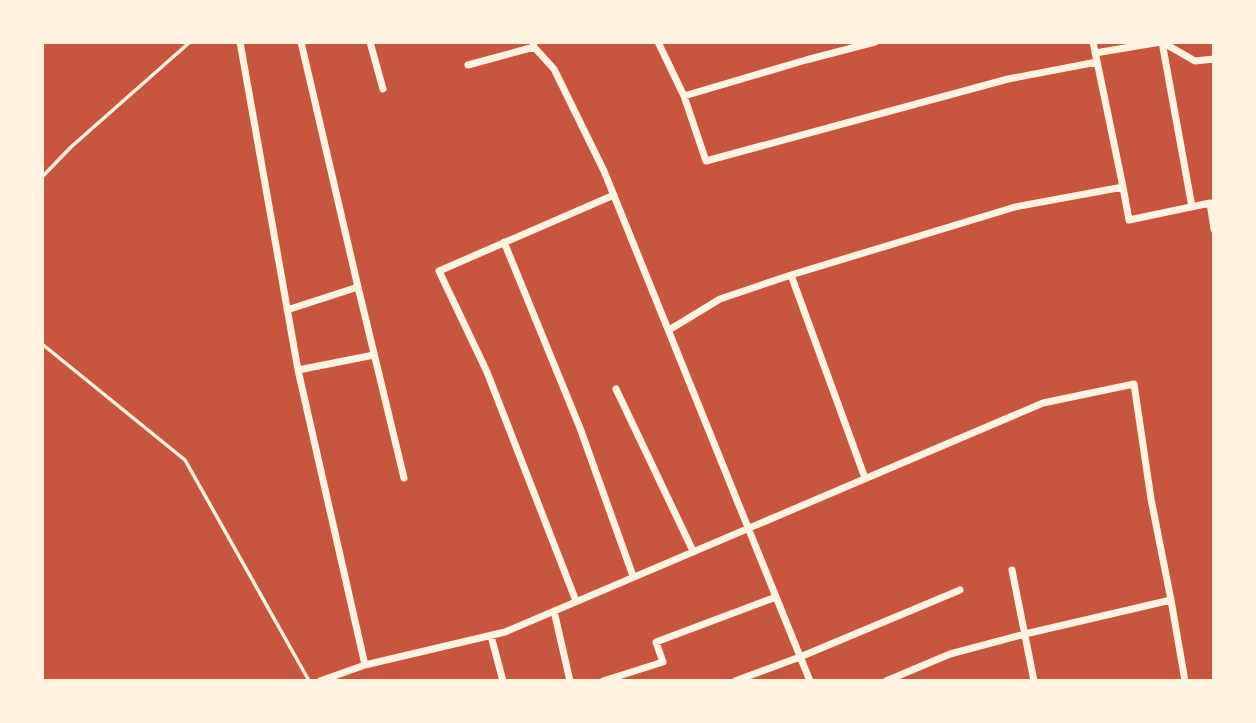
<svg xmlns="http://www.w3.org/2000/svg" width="1256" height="723" viewBox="0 0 1256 723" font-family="'Source Sans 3',sans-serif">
<rect width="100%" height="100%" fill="#c8553d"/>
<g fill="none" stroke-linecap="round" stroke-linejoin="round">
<!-- path -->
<path stroke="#fff3e0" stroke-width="3.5" d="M42,177L71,147L190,42
M42,344L185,460L308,679"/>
<!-- minor -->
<path stroke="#fff3e0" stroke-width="7" d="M240,42L298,370L365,665
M370,42L383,89
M533,42L534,47L554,69L604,171L810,681
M658,42L684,96L706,161L1008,79L1097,62
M1093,42L1123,187
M1162,42L1192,207
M1162,42L1195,61L1214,59
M1095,53L1161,42
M468,65L534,47
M684,96L806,60L875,42
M504,242L580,428L633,576
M791,275L865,478
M358,287L404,478
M287,310L358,287L301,42
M669,330L720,299L791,275L1015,207L1123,187L1129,220L1210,203L1214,229
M298,370L374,355
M616,389L693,551
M1012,570L1034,681
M1171,600L1185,681
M576,601L487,372L439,271L614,195
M554,611L570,681
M491,636L503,681
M320,681L365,665L505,632L1043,403L1134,384L1151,499L1171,600L1025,634L950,654L886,681
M603,681L663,662L656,642L776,597
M735,681L800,657L960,590"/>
</g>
<!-- border -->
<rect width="1256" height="723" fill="none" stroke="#fff3e0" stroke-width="88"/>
</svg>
